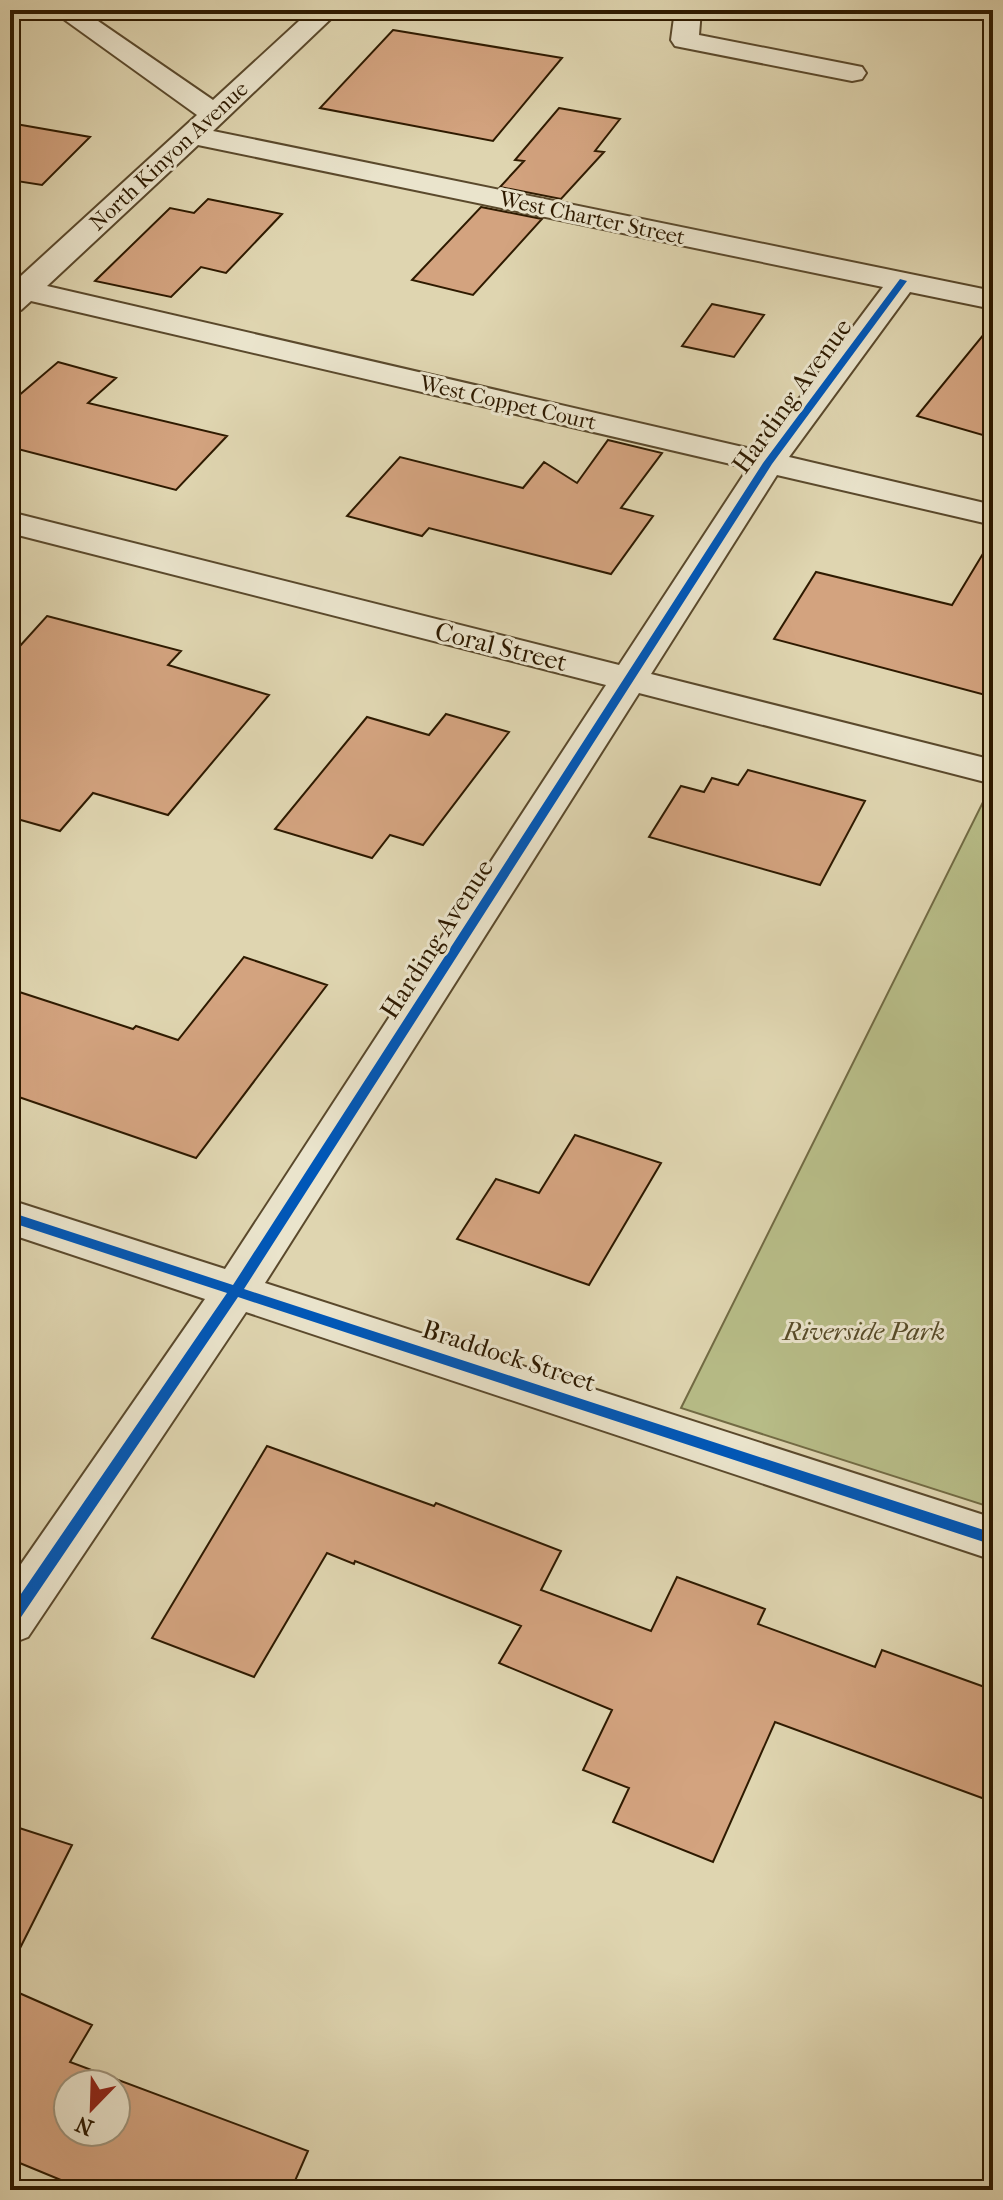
<svg xmlns="http://www.w3.org/2000/svg" width="1003" height="2200" viewBox="0 0 1003 2200" font-family="'IM FELL French Canon',serif">
<rect width="100%" height="100%" fill="#dfd5b0"/>
<filter id="stains"><feTurbulence type="fractalNoise" baseFrequency=".0025" numOctaves="4"/><feColorMatrix values="0 0 0 0 .2 0 0 0 0 .09 0 0 0 0 .02 0 0 0 .5 -.17"/></filter>
<radialGradient id="worn" r=".72"><stop offset=".6" stop-color="#630" stop-opacity="0"/><stop offset="1" stop-color="#630" stop-opacity=".3"/></radialGradient>
<!-- green -->
<path fill="#b7bc87" stroke="#726b44" stroke-width="2" d="M987,794L993,795V1508L681,1408Z"/>
<!-- building -->
<path fill="#d3a37f" stroke="#2e1a00" stroke-width="2" fill-rule="evenodd" d="M393,30L562,58L493,141L320,108Z
M559,108L620,119L595,151L604,152L561,199L500,187L524,161L515,160Z
M10,123L90,137L42,185L10,180Z
M208,199L282,214L226,273L201,267L171,297L95,281L170,208L194,213Z
M481,207L542,219L473,295L412,280Z
M712,304L764,315L734,357L682,346Z
M993,323V438L917,416Z
M58,362L116,378L88,403L227,436L176,490L10,447V403Z
M608,440L662,453L621,508L653,516L611,574L429,528L422,536L347,516L400,457L523,488L544,462L577,483Z
M993,537V697L774,639L816,572L952,605Z
M47,616L181,651L168,665L269,695L168,815L93,793L60,831L10,817V657Z
M446,714L509,732L423,845L390,835L372,858L275,829L367,717L429,735Z
M748,770L865,801L820,885L649,837L681,786L704,792L712,778L738,785Z
M244,957L327,985L196,1158L10,1094V989L133,1029L136,1026L178,1040Z
M575,1135L661,1163L589,1285L457,1239L496,1179L539,1193Z
M267,1446L434,1506L436,1503L561,1551L541,1590L651,1631L677,1577L765,1609L758,1624L875,1667L882,1650L993,1690V1802L775,1722L713,1862L613,1822L629,1788L583,1770L612,1710L499,1663L521,1626L355,1561L354,1564L327,1553L254,1677L152,1638Z
M10,1825L72,1845L10,1968Z
M10,1989L92,2025L70,2062L308,2151L291,2190H85L10,2159ZM68,2084H116V2132H68Z"/>
<g fill="none" stroke-linecap="round" stroke-linejoin="round">
<defs>
<path id="minor" d="M51,10H82L213,100L311,10H340L213,131L993,291V309L910,292L789,457L993,505V525L777,475L651,674L993,760V784L639,693L265,1283L993,1518V1560L246,1312L28,1637L10,1644V1580L205,1299L10,1234V1200L225,1269L606,685L10,533V512L619,665L748,468L31,301L21,310L10,312V286L197,115ZM198,145L883,287L760,451L47,286Z
M675,10H701L699,35L852,65L862,67L866,73L862,79L852,81L675,46L671,40Z"/>
</defs>
<!-- minor casing -->
<use href="#minor" stroke="#5a492c" stroke-width="4"/>
<!-- minor -->
<use href="#minor" fill="#eae4cc" fill-rule="evenodd"/>
<defs>
<path id="cycleway" d="M900,279L907,281L772,464L244,1289L993,1533V1545L238,1297L15,1626L10,1628V1610L227,1293L10,1222V1212L233,1285L763,463Z"/>
</defs>
<!-- cycleway casing -->
<use href="#cycleway" stroke="#eae4cc" stroke-width="5"/>
<!-- cycleway -->
<use href="#cycleway" fill="#0057b8" fill-rule="evenodd"/>
</g>
<g text-anchor="middle" dominant-baseline="central" stroke-width="6" stroke-linejoin="round" paint-order="stroke">
<!-- far-street labels -->
<g font-size="22" fill="#2e1a00" stroke="#eae4cc">
<text transform="translate(169 156) rotate(-43)">North Kinyon Avenue</text>
<text transform="translate(592 218) rotate(12)">West Charter Street</text>
<text transform="translate(508 403) rotate(13)">West Coppet Court</text>
</g>
<!-- street labels -->
<g font-size="26" fill="#2e1a00" stroke="#eae4cc">
<text transform="translate(792 396) rotate(-54)">Harding Avenue</text>
<text transform="translate(501 647) rotate(14)">Coral Street</text>
<text transform="translate(437 939) rotate(-57)">Harding Avenue</text>
<text transform="translate(509 1356) rotate(18)">Braddock Street</text>
</g>
<!-- park labels -->
<g font-size="26" font-style="italic" fill="#574b28" stroke="#eae4cc">
<text x="864" y="1331">Riverside Park</text>
</g>
</g>
<!-- margin -->
<rect width="1003" height="2200" fill="none" stroke="#dfd5b0" stroke-width="40"/>
<rect x="12" y="12" width="979" height="2176" fill="none" stroke="#2e1a00" stroke-width="4"/>
<rect x="20" y="20" width="963" height="2160" fill="none" stroke="#2e1a00" stroke-width="2"/>
<!-- north arrow -->
<g transform="translate(92 2108) rotate(203)"><circle r="38" fill="#eae4cc" stroke="#9f937a" stroke-width="2"/>
<path d="M0-6L14 30L0 20L-14 30Z" fill="#8f2418"/>
<text y="-12" font-size="22" font-weight="bold" text-anchor="middle" fill="#2e1a00">N</text>
</g>
<rect width="100%" height="100%" filter="url(#stains)"/>
<rect width="100%" height="100%" fill="url(#worn)"/>
</svg>
